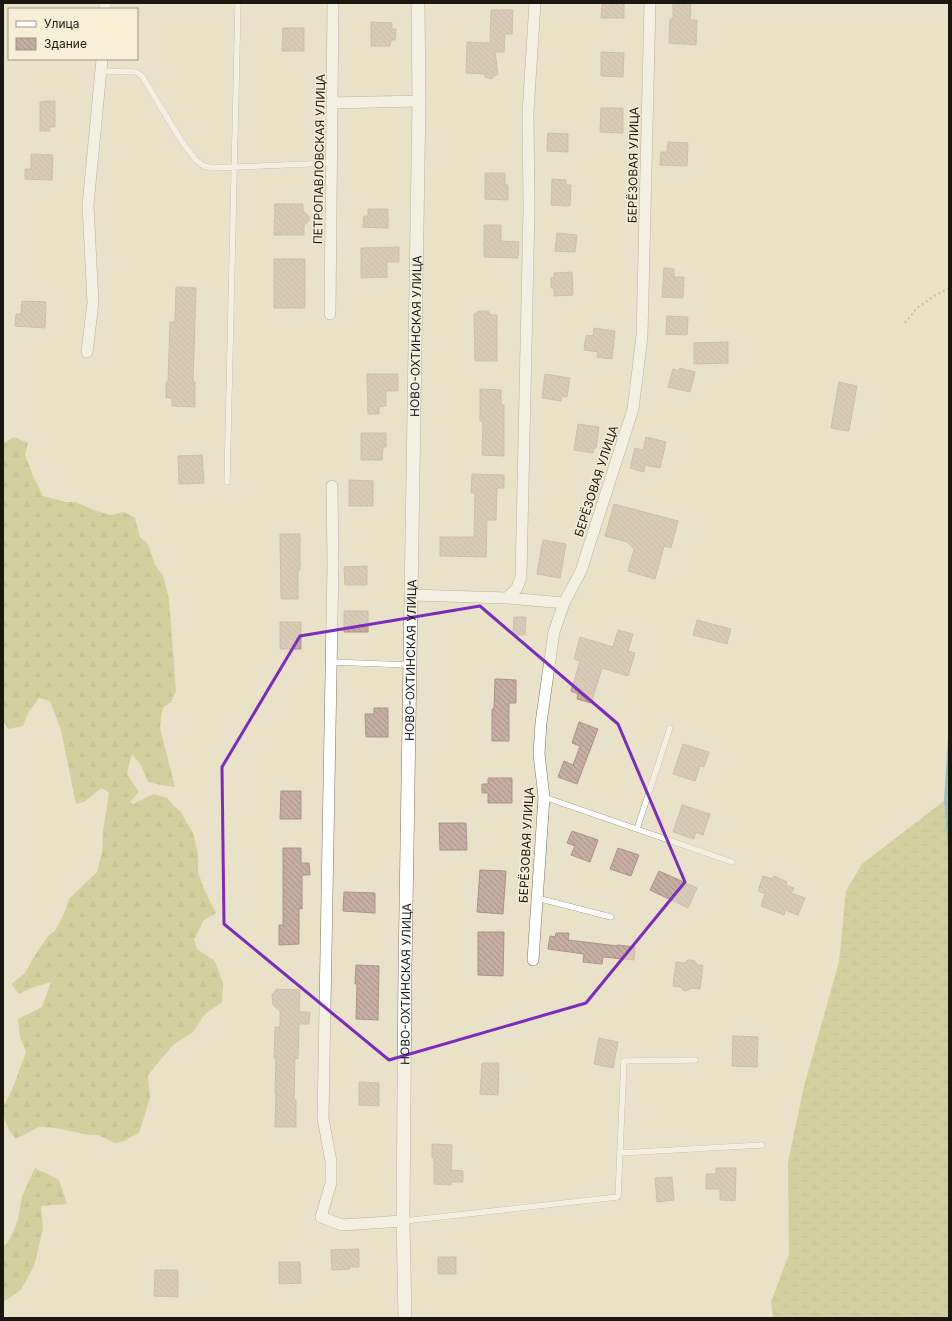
<svg xmlns="http://www.w3.org/2000/svg" width="952" height="1321" viewBox="0 0 952 1321" font-family="Inter,sans-serif">
<defs>
<pattern id="forest-firs" width="22" height="20" patternUnits="userSpaceOnUse"><rect width="22" height="20" fill="#b6bb6d"/><path d="M5 1l3.5 6h-7zM16 11l3.5 6h-7z" fill="#9ca05d"/></pattern>
<pattern id="wetland-marsh" width="20" height="14" patternUnits="userSpaceOnUse"><rect width="20" height="14" fill="#b6bb6d"/><path d="M1 5h8M5 5V1M11 12h8M15 12V8" fill="none" stroke="#9ca05d"/></pattern>
<pattern id="water-waves" width="16" height="10" patternUnits="userSpaceOnUse"><rect width="16" height="10" fill="#40a1b8"/><path d="M0 5q4-4 8 0t8 0" fill="none" stroke="#358294"/></pattern>
<pattern id="building-back-hatch" width="6" height="6" patternUnits="userSpaceOnUse"><rect width="6" height="6" fill="#c5ada1"/><path d="M-1 5l2 2M0 0l6 6M5-1l2 2" fill="none" stroke="#a99489"/></pattern>
</defs>
<rect width="100%" height="100%" fill="#eae1c9"/>
<!-- forest -->
<path fill="url(#forest-firs)" d="M14,437L28,443L25,455L34,478L43,496L66,502H76L96,511L111,515L124,512L135,518L140,537L148,544L155,565L163,575L169,599L176,691L171,702L163,708L161,718L160,728L175,787L161,785L148,782L141,765L132,754L127,774L139,792L130,802L133,804L154,794L167,798L173,805L181,812L193,833L198,854V872L204,889L216,913L203,921L194,940L197,949L215,961L223,984L222,1002L205,1014L193,1032L173,1045L148,1075L150,1098L139,1133L124,1141L115,1143L98,1135H89L55,1128L39,1127L16,1139L9,1130L3,1115V1107L12,1090L26,1052L20,1037L18,1019L42,1007L51,982L31,988L19,994L11,984L25,973L36,953L49,935L55,931L65,911L69,899L97,872L102,852L103,832L109,793L101,788L84,802L76,804L61,730L50,701L39,698L28,713L23,726L8,729L3,720V460L4,459L3,444Z
M35,1168L59,1180L67,1204L41,1206L43,1229L34,1266L21,1290L3,1302V1248L10,1239L18,1220L22,1196Z"/>
<!-- wetland -->
<path fill="url(#wetland-marsh)" d="M944,801L949,865V1318H773L771,1302L789,1254L788,1162L804,1086L839,962L846,891L862,864Z"/>
<!-- water -->
<path fill="url(#water-waves)" d="M949,721V865L944,801Z"/>
<!-- building -->
<path fill="url(#building-back-hatch)" stroke="#ab9387" d="M602,3H624V18H601Z
M673,3H691L690,20H697L696,45L669,43L670,19H673Z
M491,10H513L512,34H505L504,52H495L498,74L491,79L485,77V74L466,73L467,42L490,43Z
M371,22L392,23V29H396L395,40H391L390,46H371Z
M283,28H304V51H282Z
M601,52L624,53L623,77L601,76Z
M46,101H55V127H50V131H40V102Z
M601,108H623V133L600,132Z
M548,133L568,134V152L547,151Z
M668,142L688,143L687,166L660,165L661,152H667Z
M31,154L53,155L52,180L25,179V169H31Z
M485,173H505V185H508V200L485,199Z
M552,179L566,180V185H571L570,206L551,205Z
M275,204H303V211L307,214L309,217V221L304,225V235H274Z
M368,209H388V228L363,227L364,216H368Z
M484,225H501V241L519,242L518,258L484,257Z
M557,233L577,235L575,252L555,251Z
M399,247V262H387V277L361,278V248Z
M274,259H305V308H274Z
M664,268L674,269V277H684L683,298L662,297Z
M572,272L573,295L554,296V288H551V278H554V273Z
M176,287L196,288L193,382H195V407L172,406V398H166V382H168L170,322H175Z
M22,301L46,302L45,328L15,326L16,314H21Z
M480,311H488L491,315H497V361H475L474,314Z
M667,316L688,317L687,335L666,334Z
M594,328L615,331L612,359L597,357L598,352L584,350L586,335L593,336Z
M728,342V363L694,364V343Z
M680,368L695,372L690,392L668,387L673,369L679,371Z
M367,374H398V391H386V406L379,407V414H368Z
M545,374L570,378L567,397L562,396L561,401L542,398Z
M839,382L857,386L849,431L831,428Z
M480,389L501,390V405H504V456L482,455L483,421H480Z
M578,424L599,427L596,448H594L593,453L574,450Z
M361,433H386V447H383L382,460H361Z
M646,437L666,442L660,468L645,465L644,472L630,468L635,448L643,450Z
M202,455L204,483L179,484L178,456Z
M472,474L504,475V488H497L496,520H487L486,557L440,556V537H474L475,493H471Z
M349,480L373,481V506H349Z
M614,504L678,521L671,548L664,546L655,579L628,571L634,549L627,542L605,536Z
M280,534H300V570H298V599H281Z
M543,540L566,544L560,578L537,574Z
M367,566V585H345L344,567Z
M344,611H368V632H344Z
M514,617H526L525,635L513,634Z
M697,620L731,629L727,644L693,635Z
M280,622H301V649H280Z
M618,630L633,634L628,651L635,653L628,676L602,668L591,703L577,699L578,694L571,691L580,661L574,659L580,637L613,647Z
M495,679L516,680V703H509V741H492V709H494Z
M374,708H388V737H366L365,714H374Z
M579,722L598,729L577,784L558,777L564,761L573,765L580,746L572,743Z
M683,744L709,752L704,767L700,766L695,781L673,774Z
M488,778H512V803H488V793H482V784H488Z
M281,791H301V819H280Z
M682,805L710,814L703,835L696,832L694,839L673,832Z
M439,823H466L467,850H440Z
M572,831L598,840L590,862L571,855L575,846L567,843Z
M283,848H301V863H309L310,875H302V909L299,908V944L279,945V925H283Z
M618,848L639,855L631,876L610,869Z
M480,870L506,871L503,914L477,912Z
M659,871L697,888L688,908L650,890Z
M763,876L772,879L774,876L787,882L786,885L794,888L791,893L805,898L798,915L785,910L784,915L761,906L765,894L758,891Z
M344,892L375,893V913L343,911Z
M478,932H504L503,976L478,975Z
M556,933H569L568,940L617,946V945L635,947L634,960L603,957L602,964L583,962L584,954L548,949L550,936L555,937Z
M688,960H692L695,961L697,965H703L700,989L692,988L686,991L683,990L681,987L673,986L676,962L685,963Z
M356,965L379,966L378,1020L356,1019L357,984H355Z
M277,989L300,990L299,1012H310L309,1024H299L298,1059L295,1058L294,1100H296V1127H275L276,1093H275L276,1058H274L275,1027H280V1011L273,1005L272,995Z
M733,1036L758,1037L757,1067L732,1066Z
M599,1038L618,1042L613,1068L594,1064Z
M482,1063H499L498,1095L480,1094Z
M359,1082L379,1083V1106L359,1105Z
M432,1144L452,1145L451,1170L463,1171V1182H451V1185L434,1184V1158H432Z
M716,1168H736L735,1201L720,1200V1189H706V1174H716Z
M672,1177L674,1200L657,1202L655,1178Z
M359,1249V1267H350V1269L332,1270L331,1250Z
M438,1257H456V1274H438Z
M279,1262H300L301,1283L279,1284Z
M155,1270H178V1297L154,1296Z"/>
<g fill="none" stroke-linecap="round" stroke-linejoin="round">
<defs>
<path id="service" d="M102,71L136,72L142,76L182,142L196,160L204,166L213,168L331,163
M227,482L238,3
M331,662L409,665
M544,797L732,862
M637,829L670,728
M537,898L611,917
M620,1153L762,1145
M404,1221L618,1197L624,1061L695,1060"/>
<path id="minor" d="M105,9V3
M332,103L419,101
M330,314L333,3
M87,352L93,303L88,205L102,59
M332,486L333,563L323,1118L331,1162V1183L321,1217L342,1225L403,1221
M412,595L507,598L517,588L521,577L529,209L528,113L535,3
M507,598L564,603
M533,960L544,797L539,754L541,723L554,632L564,603L581,571L633,409L642,336L650,3"/>
<g id="tertiary">
<path id="s1" d="M405,1318L403,1221L405,970L419,101L418,3"/>
</g>
</defs>
<!-- service casing -->
<use href="#service" stroke="#7d755f" stroke-width="6"/>
<!-- minor casing -->
<use href="#minor" stroke="#7d755f" stroke-width="12"/>
<!-- tertiary casing -->
<use href="#tertiary" stroke="#7d755f" stroke-width="14"/>
<!-- path -->
<path stroke="#a09986" stroke-width="2" stroke-dasharray="2 3" stroke-linecap="butt" d="M905,323L917,308L934,296L949,288"/>
<!-- service -->
<use href="#service" stroke="#fff" stroke-width="5.5"/>
<!-- minor -->
<use href="#minor" stroke="#fff" stroke-width="11"/>
<!-- tertiary -->
<use href="#tertiary" stroke="#fff" stroke-width="13"/>
</g>
<!-- marked area -->
<path d="M0 0H952V1321H0ZM480,606L618,724L685,882L586,1003L389,1060L224,924L222,767L300,636Z" fill="#eae1c9" fill-opacity=".55" fill-rule="evenodd"/>
<path fill="none" stroke="#7b2cbf" stroke-width="3" stroke-linejoin="round" d="M480,606L618,724L685,882L586,1003L389,1060L224,924L222,767L300,636Z"/>
<g text-anchor="middle" dominant-baseline="central" stroke-width="3" stroke-linejoin="round" paint-order="stroke">
<!-- street labels -->
<g font-size="12" fill="#1a170f" stroke="#f7eed6">
<text transform="translate(319 159) rotate(-89)">ПЕТРОПАВЛОВСКАЯ УЛИЦА</text>
<text transform="translate(633 165) rotate(-89)">БЕРЁЗОВАЯ УЛИЦА</text>
<text stroke="none"><textPath href="#s1" startOffset="982">НОВО-ОХТИНСКАЯ УЛИЦА</textPath></text>
<text transform="translate(596 481) rotate(-72)">БЕРЁЗОВАЯ УЛИЦА</text>
<text stroke="none"><textPath href="#s1" startOffset="658">НОВО-ОХТИНСКАЯ УЛИЦА</textPath></text>
<text transform="translate(526 845) rotate(-87)">БЕРЁЗОВАЯ УЛИЦА</text>
<text stroke="none"><textPath href="#s1" startOffset="334">НОВО-ОХТИНСКАЯ УЛИЦА</textPath></text>
</g>
</g>
<!-- border -->
<rect width="952" height="1321" fill="none" stroke="#1a170f" stroke-width="8"/>
<!-- legend -->
<rect x="8" y="8" width="130" height="52" fill="#f7eed6" stroke="#9f9886"/>
<rect x="16" y="21" width="20" height="6" fill="#ffffff" stroke="#9f9886"/>
<text x="44" y="28" font-size="12" fill="#1a170f">Улица</text>
<rect x="16" y="38" width="20" height="12" fill="url(#building-back-hatch)" stroke="#9f9886"/>
<text x="44" y="48" font-size="12" fill="#1a170f">Здание</text>
</svg>
